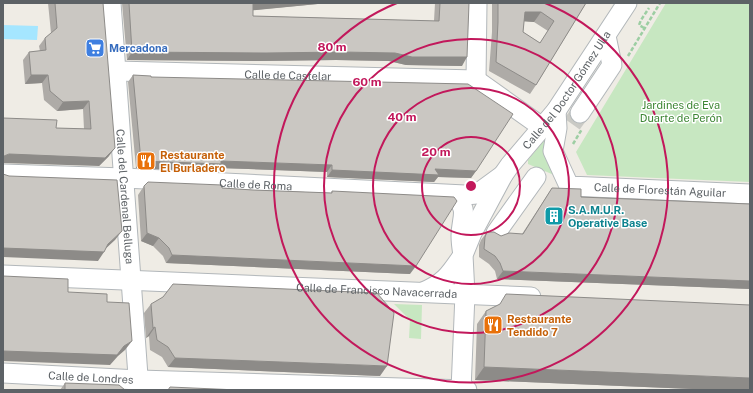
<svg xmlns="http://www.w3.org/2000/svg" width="753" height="393" viewBox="0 0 753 393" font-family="'Public Sans',sans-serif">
<rect width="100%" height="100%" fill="#efece5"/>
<!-- green -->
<path fill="#c7e7c1" d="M666,3H750V182L587,175L576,152Z
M545,139H547L554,175L528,164V160Z
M394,304L422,305L421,339L409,338L410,320Z"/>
<!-- water -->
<path fill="#a5e6ff" d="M3,25L38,26L37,40L3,39Z"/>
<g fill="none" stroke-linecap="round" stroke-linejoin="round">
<!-- minor-tunnel -->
<path stroke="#cacac5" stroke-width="19" stroke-dasharray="19 10" stroke-linecap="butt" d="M572,124L580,113"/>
<defs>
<g id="minor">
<path id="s1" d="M111,3L139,390"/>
<path id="s2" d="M116,71L476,80L542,127"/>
<path d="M476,80L477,3"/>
<path id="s3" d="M556,111L557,128L553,151L569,186L750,194"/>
<path d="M580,113L612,65L606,36"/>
<path id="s4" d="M3,174L124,178L465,195L477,194L503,175"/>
<path d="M496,233L536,177"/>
<path id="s5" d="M3,275L531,297"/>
<path d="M423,292C445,283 450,274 463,255C462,249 461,242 461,236C461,217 470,211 454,195"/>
<path id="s6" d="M3,373L139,380L467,390"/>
<path id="s7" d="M461,390L465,294L463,255L472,233L503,175L510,165L556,111L627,3"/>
</g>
</defs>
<!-- minor casing -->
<use href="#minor" stroke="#b2b7ba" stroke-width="21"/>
<!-- path -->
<path stroke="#9dcea3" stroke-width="2.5" stroke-dasharray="4 2" stroke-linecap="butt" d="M644,28L639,25L641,20L649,8
M628,56L660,3
M573,144L582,129"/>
<!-- minor -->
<use href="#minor" stroke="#fff" stroke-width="19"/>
</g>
<!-- wall -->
<path fill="#aeaba7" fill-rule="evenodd" d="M48,3H103L109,156L99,166L56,128L84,129L83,109L57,111L44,100L42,83L25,84L23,60L29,52L40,51L39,46L45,38L51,33Z
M122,3H328L253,10V16L434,21L435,3H469L462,66L406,65L389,61L336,60L260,61L127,60Z
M492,3H586L536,85L530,94L489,71L492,32ZM524,21L534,22L548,31L540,43L523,32Z
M133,75L151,77L476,171L471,178L438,177L434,182L327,177V172L219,168L216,172L136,168L128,82Z
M144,186L222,188L253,190L331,193L332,191L410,274L166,263L163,256L153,246L141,241L138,195Z
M552,188L581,197L750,204V289L497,279L495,271L489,264L479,257V245L481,240L487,232L501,236L522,234Z
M151,304L380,376L168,367L162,357L150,350L149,336L146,338L144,313Z
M486,311L750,390H716L475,380L477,324Z
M65,383L125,390H60Z"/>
<!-- shaded-wall -->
<path fill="#8d8b88" d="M252,3H328L247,11Z
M525,12H541L534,22L519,21Z
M132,52H342L395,53L467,57L462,66L406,65L389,61L336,60L260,61L127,60Z
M31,75H48L42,83L25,84Z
M89,101L83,109L57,111L63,102Z
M115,148L109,156L99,166L3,163V157L4,156L9,154Z
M141,161H221L332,165L327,172L219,168L216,172L136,168Z
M435,169L476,171L471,178L438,177L434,182L327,177L332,170Z
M122,231L115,240L102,252H104L98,261L3,257V248L108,244Z
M147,233L159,238L153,246L141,241Z
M172,255L416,266L410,274L166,263Z
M503,271L750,281V289L497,279Z
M155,327L149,336L146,338L153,328Z
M132,341L125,350L118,356L110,365L3,361V351L124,346Z
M175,358L387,366L380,376L168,367Z
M484,367L750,378V390H716L475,380Z"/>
<!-- building -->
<path fill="#cac7c2" stroke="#8d8b88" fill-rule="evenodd" d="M55,3H103L115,148L105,158L9,154L4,156L3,157V118L57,120L56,128L91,129L89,101L63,102L50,91L48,75H31L29,52L46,50L45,38L57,28Z
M129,3H253V16L439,21L440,3H469L467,57H412L395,53L342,52L266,53L132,52Z
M498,3H586L536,85L496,62L498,22ZM525,12H541L554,21L540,43L523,32Z
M133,75L151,76V77L468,84L513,114L476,171L435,169L439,175L332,170V165L221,161V164L141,161Z
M3,174L9,176L117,180L122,231L108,244L104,252L3,248Z
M148,182L222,185V188L253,190L332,193V191L454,197L457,201L416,266L172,255L169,248L159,238L147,233L144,186Z
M552,188L581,189V197L750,204V281L503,271L500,263L495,256L484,249L485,237L487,232H494L501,236L509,233L523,234Z
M3,276L68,279V292L107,294V302L129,303L132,341L124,346L117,355L3,351Z
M173,284L377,293L394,313L387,366L175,358L168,347L157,340L155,327L153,328L151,304L163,297Z
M506,294L750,305V378L484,367L486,311L500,304Z
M65,383L119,385L125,390H65Z
M170,387L238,390H168Z"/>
<!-- distance rings -->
<g fill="none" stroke="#c2185b" stroke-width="2">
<circle cx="471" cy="186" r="49"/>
<circle cx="471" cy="186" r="98"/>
<circle cx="471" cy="186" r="147"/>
<path d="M545 3A197 197 0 1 1 397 3"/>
</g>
<!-- icons -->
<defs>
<symbol id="supermarket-square" viewBox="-11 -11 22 22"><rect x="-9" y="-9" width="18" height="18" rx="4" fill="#3f7fe0" stroke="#fff"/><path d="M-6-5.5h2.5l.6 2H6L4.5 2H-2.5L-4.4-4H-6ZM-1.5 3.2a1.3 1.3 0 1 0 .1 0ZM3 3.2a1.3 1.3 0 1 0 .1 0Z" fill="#fff"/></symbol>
<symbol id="restaurant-square" viewBox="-11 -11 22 22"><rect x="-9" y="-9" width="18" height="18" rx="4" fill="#e8710a" stroke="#fff"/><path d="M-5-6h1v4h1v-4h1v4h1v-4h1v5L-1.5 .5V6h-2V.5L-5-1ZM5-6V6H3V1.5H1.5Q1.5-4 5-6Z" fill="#fff"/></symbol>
<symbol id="building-square" viewBox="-11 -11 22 22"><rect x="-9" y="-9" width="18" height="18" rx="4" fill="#0f9aa8" stroke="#fff"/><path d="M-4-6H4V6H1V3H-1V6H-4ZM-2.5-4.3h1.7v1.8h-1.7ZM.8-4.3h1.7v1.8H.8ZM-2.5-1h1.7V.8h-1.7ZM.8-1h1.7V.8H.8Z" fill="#fff"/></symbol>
</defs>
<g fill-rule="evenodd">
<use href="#supermarket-square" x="84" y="37" width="22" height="22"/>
<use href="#restaurant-square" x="135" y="150" width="22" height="22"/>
<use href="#building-square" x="543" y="205" width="22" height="22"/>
<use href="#restaurant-square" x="482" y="314" width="22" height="22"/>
</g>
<g text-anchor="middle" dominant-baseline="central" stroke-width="3" stroke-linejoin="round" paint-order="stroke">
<!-- shop labels -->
<g font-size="11" font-weight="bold" fill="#366cbe" stroke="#fff" text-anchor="start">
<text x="109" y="48">Mercadona</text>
</g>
<!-- street labels -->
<g font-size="11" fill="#5d6266" stroke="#fff">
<text stroke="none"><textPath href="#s2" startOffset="172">Calle de Castelar</textPath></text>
<text stroke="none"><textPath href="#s7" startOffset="331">Calle del Doctor Gómez Ulla</textPath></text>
<text stroke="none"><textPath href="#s4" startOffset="253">Calle de Roma</textPath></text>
<text stroke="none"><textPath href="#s3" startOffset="170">Calle de Florestán Aguilar</textPath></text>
<text stroke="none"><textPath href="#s1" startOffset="194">Calle del Cardenal Belluga</textPath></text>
<text stroke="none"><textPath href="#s5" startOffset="374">Calle de Francisco Navacerrada</textPath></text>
<text stroke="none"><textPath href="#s6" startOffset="88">Calle de Londres</textPath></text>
</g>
<!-- park labels -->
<g font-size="11" fill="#3c8633" stroke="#fff">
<text x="681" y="105">Jardines de Eva<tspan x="681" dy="13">Duarte de Perón</tspan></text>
</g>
<!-- food labels -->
<g font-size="11" font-weight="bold" fill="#c56008" stroke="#fff" text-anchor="start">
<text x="160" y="155">Restaurante<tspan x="160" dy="13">El Burladero</tspan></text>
<text x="507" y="319">Restaurante<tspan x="507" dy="13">Tendido 7</tspan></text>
</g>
<!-- culture labels -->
<g font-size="11" font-weight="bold" fill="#0d838f" stroke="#fff" text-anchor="start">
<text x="568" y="210">S.A.M.U.R.<tspan x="568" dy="13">Operative Base</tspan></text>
</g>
</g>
<circle cx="471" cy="186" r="6" fill="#c2185b" stroke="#fff" stroke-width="2"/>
<g font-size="12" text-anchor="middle" font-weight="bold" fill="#c2185b" stroke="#fff" stroke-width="3" stroke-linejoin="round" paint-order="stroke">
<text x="332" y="51">80 m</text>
<text x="367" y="86">60 m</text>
<text x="402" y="121">40 m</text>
<text x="436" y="156">20 m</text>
</g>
<!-- border -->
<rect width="753" height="393" fill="none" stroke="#5d6266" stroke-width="8"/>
</svg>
